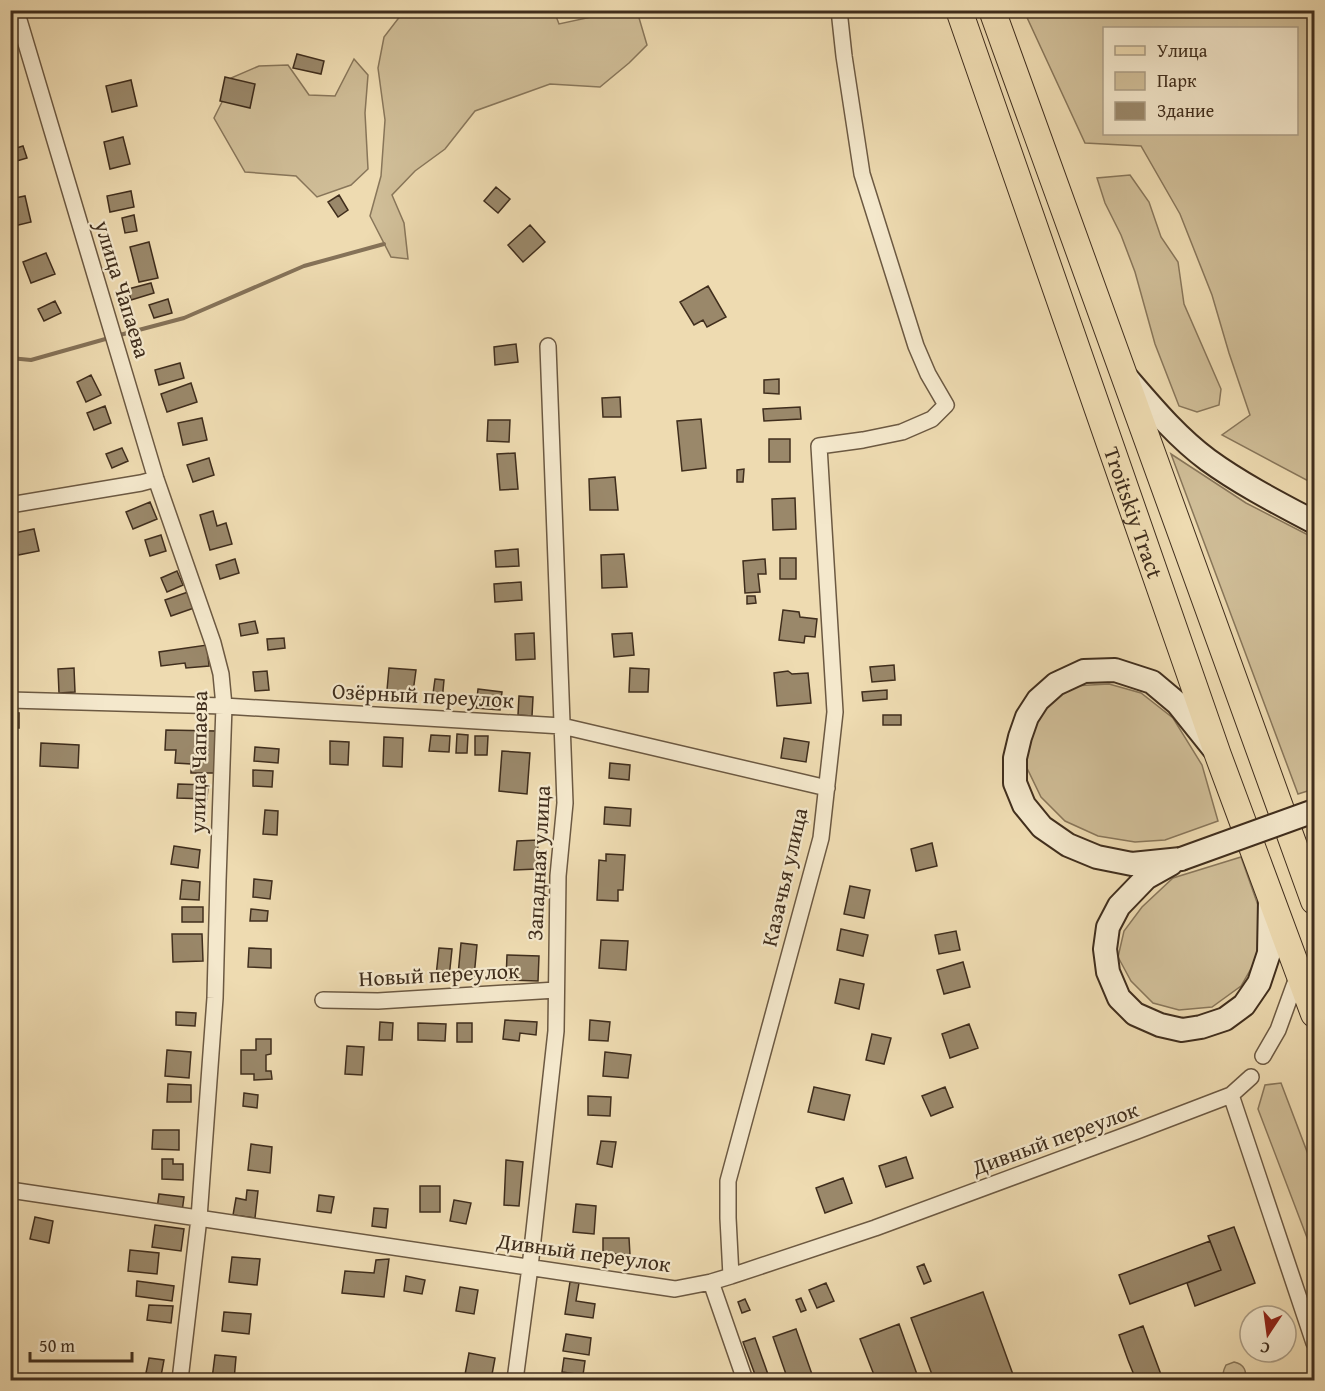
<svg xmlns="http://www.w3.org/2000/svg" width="1325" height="1391" viewBox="0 0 1325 1391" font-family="'Gentium Book Plus',serif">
<rect width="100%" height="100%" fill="#eedbb1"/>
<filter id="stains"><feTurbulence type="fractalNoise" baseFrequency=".00333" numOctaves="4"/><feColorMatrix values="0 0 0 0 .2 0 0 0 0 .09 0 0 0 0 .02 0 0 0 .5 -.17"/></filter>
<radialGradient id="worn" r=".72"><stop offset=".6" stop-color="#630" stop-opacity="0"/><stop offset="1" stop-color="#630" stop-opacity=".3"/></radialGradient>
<!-- green -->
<path fill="#d0be98" stroke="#88765a" stroke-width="1.5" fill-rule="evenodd" d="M404,11H554L559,24L619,11H637L647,45L629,63L600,87L550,84L475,111L445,149L415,171L392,195L404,223L408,259L391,257L370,216L381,176L385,120L378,68L384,37Z
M1024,11H1314V484L1222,435L1250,415L1229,353L1212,295L1180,214L1141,146L1085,143ZM1104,28H1296V134H1104Z
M354,59L368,75L365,113L368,169L351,185L317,197L296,176L245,172L214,118L224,98L231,78L259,66L288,65L309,95L335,96Z
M1130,175L1149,202L1161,237L1178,262L1184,304L1221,389L1219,405L1197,412L1179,406L1155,344L1135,272L1121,235L1105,203L1097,178Z
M1171,454L1246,503L1314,538V789L1298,794Z
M1109,684L1141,693L1173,718L1202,765L1218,821L1165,840L1135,842L1098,836L1065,821L1041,797L1026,766L1030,733L1050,699L1072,686Z
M1241,857L1259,908L1260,953L1241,986L1212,1007L1179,1010L1153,1003L1131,981L1118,957L1124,931L1142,907L1173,878Z
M1281,1083L1314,1170V1256L1258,1109L1265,1085Z
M1234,1362C1244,1364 1248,1372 1244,1380H1225C1222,1375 1223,1371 1226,1365Z"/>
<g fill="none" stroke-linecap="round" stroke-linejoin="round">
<!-- stream -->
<path stroke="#857258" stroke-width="4" d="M116,336L184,318L304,266L384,244
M10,358L31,360L109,338"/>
</g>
<!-- building -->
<path fill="#9a886a" stroke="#402e1d" stroke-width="1.5" d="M297,54L324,61L321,74L293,68Z
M225,77L255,84L250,108L220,101Z
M131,80L137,106L112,112L106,86Z
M123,137L130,164L110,169L104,142Z
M23,146L27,158L10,163V150Z
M496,187L510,199L498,213L484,201Z
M131,191L134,207L110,212L107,196Z
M339,195L348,210L338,217L328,202Z
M25,196L31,222L10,227V199Z
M134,215L137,231L125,233L122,218Z
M530,225L545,242L523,262L508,245Z
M149,242L158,278L139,282L130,247Z
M46,253L55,274L31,283L23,262Z
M151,283L154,293L131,300L128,289Z
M708,286L726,317L707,327L703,320L694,325L680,302Z
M168,299L172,313L154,318L149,305Z
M55,301L61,313L44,321L38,309Z
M516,344L518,362L495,365L494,347Z
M180,363L184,378L159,385L155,370Z
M91,375L101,395L86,402L77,382Z
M779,379V394L764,393V380Z
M191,383L197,402L167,412L161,394Z
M620,397L621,417H603L602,398Z
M105,406L111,423L94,430L87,413Z
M800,407L801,419L764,421L763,409Z
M202,418L207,440L183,445L178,423Z
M701,419L706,468L682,471L677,421Z
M488,420H510L509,442L487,441Z
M769,439H790V462H769Z
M122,448L128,461L112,468L106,454Z
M515,453L518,489L500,490L497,454Z
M209,458L214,475L193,482L187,465Z
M744,469L743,482H737V470Z
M615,477L618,510H590L589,479Z
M795,498L796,529L773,530L772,499Z
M150,502L157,519L133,529L126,512Z
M213,511L217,526L226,523L232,544L210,550L200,515Z
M34,529L39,551L18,555L14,533Z
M161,535L166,551L150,556L145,540Z
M518,549L519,566L496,567L495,551Z
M624,554L627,587L602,588L601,555Z
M780,558H796V579H780Z
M235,559L239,573L220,579L216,565Z
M765,559L766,574H758L760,592L745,593L743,561Z
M177,571L183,585L167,592L161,578Z
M521,582L522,600L495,602L494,584Z
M188,592L194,608L171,616L165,600Z
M747,596H755L756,603L747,604Z
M783,610L799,612L800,617L817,619L815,637L805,636L804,643L779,640Z
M255,621L258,633L241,636L239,624Z
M534,633L535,659L516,660L515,634Z
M632,633L634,655L614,657L612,634Z
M284,638L285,648L268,650L267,639Z
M207,645L209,666L186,668L185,663L161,666L159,652Z
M894,665L895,680L872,682L870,667Z
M74,668L75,692L59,693L58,669Z
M389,668L416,670L413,692L387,690Z
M630,668L649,669L648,692H629Z
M267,671L269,690L255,691L253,672Z
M788,671L792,674L808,673L811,703L777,706L774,673Z
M435,679L444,680L442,701H432Z
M478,689L502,692L500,710L476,708Z
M887,690V699L863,701L862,692Z
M519,696L533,697L532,716L518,715Z
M10,712L19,713V728H10Z
M883,715H901V725H883Z
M166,730L216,731L215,773H191V764L175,763L176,750H165Z
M457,734L468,735L467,753H456Z
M431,735L450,736L449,752L429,751Z
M475,736H488L487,755H475Z
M384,737L403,738L402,767L383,766Z
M784,738L809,742L806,762L781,758Z
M330,741L349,742L348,765L330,764Z
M41,743L79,745L78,768L40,766Z
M255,747L279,749L278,763L254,761Z
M502,751L530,753L527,794L499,791Z
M610,763L630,765L629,780L609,778Z
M253,770L273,771L272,787L253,786Z
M178,784L208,785L207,799L177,798Z
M605,807L631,809L630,826L604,824Z
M265,810L278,811L277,835L263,834Z
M538,840L537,869L514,870L517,841Z
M932,843L937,866L916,871L911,849Z
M174,846L200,850L198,868L171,864Z
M606,854L625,855L623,890H618V901L597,900L599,860L606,861Z
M254,879L272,881L270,899L253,897Z
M182,880L200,882L199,900L180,899Z
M850,886L870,890L864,918L844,914Z
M182,907H203V922H182Z
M251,909L268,911L267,921H250Z
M841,929L868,935L863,956L837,950Z
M956,931L960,950L939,954L935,935Z
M172,934H202L203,961L173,962Z
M601,940L628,941L626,970L599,968Z
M461,943L477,945L474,977L458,975Z
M249,948L271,949V968L248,967Z
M439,948L452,949L449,978L436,976Z
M507,955L539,956L538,981L506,980Z
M963,962L970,987L944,994L937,970Z
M840,979L864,984L859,1009L835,1003Z
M176,1012L196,1013L195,1026L176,1025Z
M505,1020L537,1022L536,1035L520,1033L519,1041L503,1039Z
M590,1020L610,1022L608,1041L589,1040Z
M380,1022L393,1023L392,1040H379Z
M418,1023L446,1024L445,1041L418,1040Z
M457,1023H472V1042H457Z
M969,1024L978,1048L950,1058L942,1034Z
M872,1034L891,1038L884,1064L866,1060Z
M256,1039H271V1054L266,1055V1071H271L272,1079L254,1080V1074H241V1050H256Z
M347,1046L364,1047L362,1075L345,1074Z
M167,1050L191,1052L189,1078L165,1076Z
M605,1052L631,1055L628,1078L603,1076Z
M168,1084L191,1085V1102H167Z
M814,1087L850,1095L844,1120L808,1112Z
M945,1087L953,1107L931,1116L922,1096Z
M244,1093L258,1095L257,1108L243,1106Z
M588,1096L611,1097L610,1116L588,1115Z
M153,1130H179V1150L152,1149Z
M601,1141L616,1142L612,1167L597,1164Z
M251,1144L272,1147L270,1173L248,1170Z
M906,1157L913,1178L886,1187L879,1166Z
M162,1159H173V1164H183V1180L162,1179Z
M506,1160L523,1162L519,1206L504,1205Z
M843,1178L852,1203L825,1213L816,1188Z
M420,1186H440V1212H420Z
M247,1190L258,1191L255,1218L233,1215L236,1198L246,1200Z
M159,1194L184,1197L182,1212L157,1209Z
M319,1195L334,1197L331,1213L317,1211Z
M454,1200L471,1203L466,1224L450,1221Z
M576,1204L596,1206L594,1234L573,1232Z
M374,1208L388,1209L386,1228L372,1226Z
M35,1217L53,1221L49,1243L30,1239Z
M155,1225L184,1229L181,1251L152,1247Z
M1234,1227L1255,1283L1195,1306L1187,1283L1221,1270L1208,1236Z
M603,1238H629L630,1255L603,1253Z
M1210,1241L1221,1270L1130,1304L1119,1275Z
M130,1250L159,1253L157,1274L128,1271Z
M232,1257L260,1259L257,1285L229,1282Z
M389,1259L384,1297L342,1293L345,1271L374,1273L376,1260Z
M924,1264L931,1281L924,1284L917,1267Z
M406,1276L425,1280L422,1294L404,1291Z
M137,1281L174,1286L172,1301L136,1296Z
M570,1282L579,1283L576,1301L595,1304L593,1318L565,1314Z
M826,1283L834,1301L817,1308L809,1290Z
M460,1287L478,1290L474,1314L456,1311Z
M983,1292L1015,1380H934L911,1318Z
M801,1298L806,1310L801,1312L796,1300Z
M745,1299L750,1310L742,1313L738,1302Z
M149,1305L173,1306L171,1323L147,1320Z
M224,1312L251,1314L249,1334L222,1331Z
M899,1324L919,1380H876L860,1339Z
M1143,1326L1163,1380H1136L1128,1360L1119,1335Z
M796,1329L814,1380H788L773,1337Z
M566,1334L591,1338L589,1355L563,1351Z
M755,1338L770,1380H757L743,1342Z
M469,1353L495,1358L491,1380H464Z
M215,1355L236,1357L234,1380L212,1379Z
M149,1358L164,1360L161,1376L146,1373Z
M564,1358L585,1361L583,1375L562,1372Z
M259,1375L278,1376V1380H259Z"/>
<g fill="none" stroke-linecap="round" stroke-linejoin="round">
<defs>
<path id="street" d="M16,10L156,479L213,643L221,674L224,706L218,881L215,998L199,1218L180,1380
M10,505L141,483L156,479
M10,700L224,706L562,726L827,788
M323,1000L378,1001L556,990
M1263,1056L1278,1030L1299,972
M1231,1095L1314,1343
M10,1190L675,1289L711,1282L731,1276L875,1228L1137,1131L1231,1095L1251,1077
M731,1276L728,1218V1181L821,838L835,712L819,446L863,440L902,432L932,419L946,405L928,374L916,346L862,174L844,56L839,10
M711,1282L745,1380
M515,1380L530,1267L556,1031L558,876L565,803L548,346"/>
<path id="secondary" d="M1127,378C1152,407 1177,437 1208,460C1241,484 1278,503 1314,522
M1181,859L1132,864L1097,857L1068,845L1042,827L1024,805L1015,783V758L1020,737L1027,717L1038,700L1056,684L1084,671L1115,670L1152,682L1177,703L1213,748
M1171,864L1146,878L1119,906L1108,927L1105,949L1108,972L1119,998L1135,1014L1160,1025L1182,1030L1201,1027L1225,1019L1244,1005L1259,983L1269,953L1270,900"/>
<g id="primary">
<path id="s1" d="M959,10L1218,755L1314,1014"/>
<path d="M992,10L1314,901"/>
</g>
</defs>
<!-- street casing -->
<use href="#street" stroke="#6c5942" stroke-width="18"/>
<!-- secondary casing -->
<use href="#secondary" stroke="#402e1d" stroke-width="26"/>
<!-- primary casing -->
<use href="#primary" stroke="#402e1d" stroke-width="28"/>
<!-- street -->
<use href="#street" stroke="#f4e8cc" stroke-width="15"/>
<!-- secondary -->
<use href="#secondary" stroke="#f4e8cc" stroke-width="22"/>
<!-- primary -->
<use href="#primary" stroke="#eedbb1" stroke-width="26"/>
<defs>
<path id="secondary-bridge" d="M1181,859L1314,811"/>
</defs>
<!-- secondary-bridge casing -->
<use href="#secondary-bridge" stroke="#402e1d" stroke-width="26" stroke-linecap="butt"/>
<!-- secondary-bridge -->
<use href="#secondary-bridge" stroke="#f4e8cc" stroke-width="22"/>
</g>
<g text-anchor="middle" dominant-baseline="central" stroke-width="4.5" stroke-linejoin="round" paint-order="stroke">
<!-- street labels -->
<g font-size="22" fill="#402e1d" stroke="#f4e8cc">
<text transform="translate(123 289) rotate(73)">улица Чапаева</text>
<text stroke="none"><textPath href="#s1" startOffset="532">Troitskiy Tract</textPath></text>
<text transform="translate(423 695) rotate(3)">Озёрный переулок</text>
<text transform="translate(198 762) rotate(-89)">улица Чапаева</text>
<text transform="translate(538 863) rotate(-87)">Западная улица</text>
<text transform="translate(784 877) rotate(-77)">Казачья улица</text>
<text transform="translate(439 974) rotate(-3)">Новый переулок</text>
<text transform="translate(1055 1138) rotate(-20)">Дивный переулок</text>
<text transform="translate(584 1252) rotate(8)">Дивный переулок</text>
</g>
</g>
<!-- margin -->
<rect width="1325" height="1391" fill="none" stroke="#eedbb1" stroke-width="36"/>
<rect x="12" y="12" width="1301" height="1367" fill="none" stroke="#402e1d" stroke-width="3"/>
<rect x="18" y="18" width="1289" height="1355" fill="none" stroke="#402e1d" stroke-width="1.5"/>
<!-- legend -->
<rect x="1103" y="27" width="195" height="108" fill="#f4e8cc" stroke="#ac9e86" stroke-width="1.5"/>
<rect x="1115" y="46" width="30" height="9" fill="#eedbb1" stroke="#ac9e86" stroke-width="1.5"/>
<text x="1157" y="57" font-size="18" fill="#402e1d">Улица</text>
<rect x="1115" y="72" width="30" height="18" fill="#d0be98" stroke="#ac9e86" stroke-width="1.5"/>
<text x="1157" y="87" font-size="18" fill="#402e1d">Парк</text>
<rect x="1115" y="102" width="30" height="18" fill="#9a886a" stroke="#ac9e86" stroke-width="1.5"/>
<text x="1157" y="117" font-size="18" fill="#402e1d">Здание</text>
<!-- north arrow -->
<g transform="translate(1268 1334) rotate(193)"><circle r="28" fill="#f4e8cc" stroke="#ac9e86" stroke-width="1.5"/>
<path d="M0-4.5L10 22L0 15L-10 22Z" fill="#8f2418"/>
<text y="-9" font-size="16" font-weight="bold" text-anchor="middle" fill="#402e1d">С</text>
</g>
<!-- scale -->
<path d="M30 1352v9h102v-9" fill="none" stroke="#402e1d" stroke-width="3"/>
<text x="39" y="1352" font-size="18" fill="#402e1d" stroke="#f4e8cc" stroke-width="4.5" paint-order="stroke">50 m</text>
<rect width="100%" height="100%" filter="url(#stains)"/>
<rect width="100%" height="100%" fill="url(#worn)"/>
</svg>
